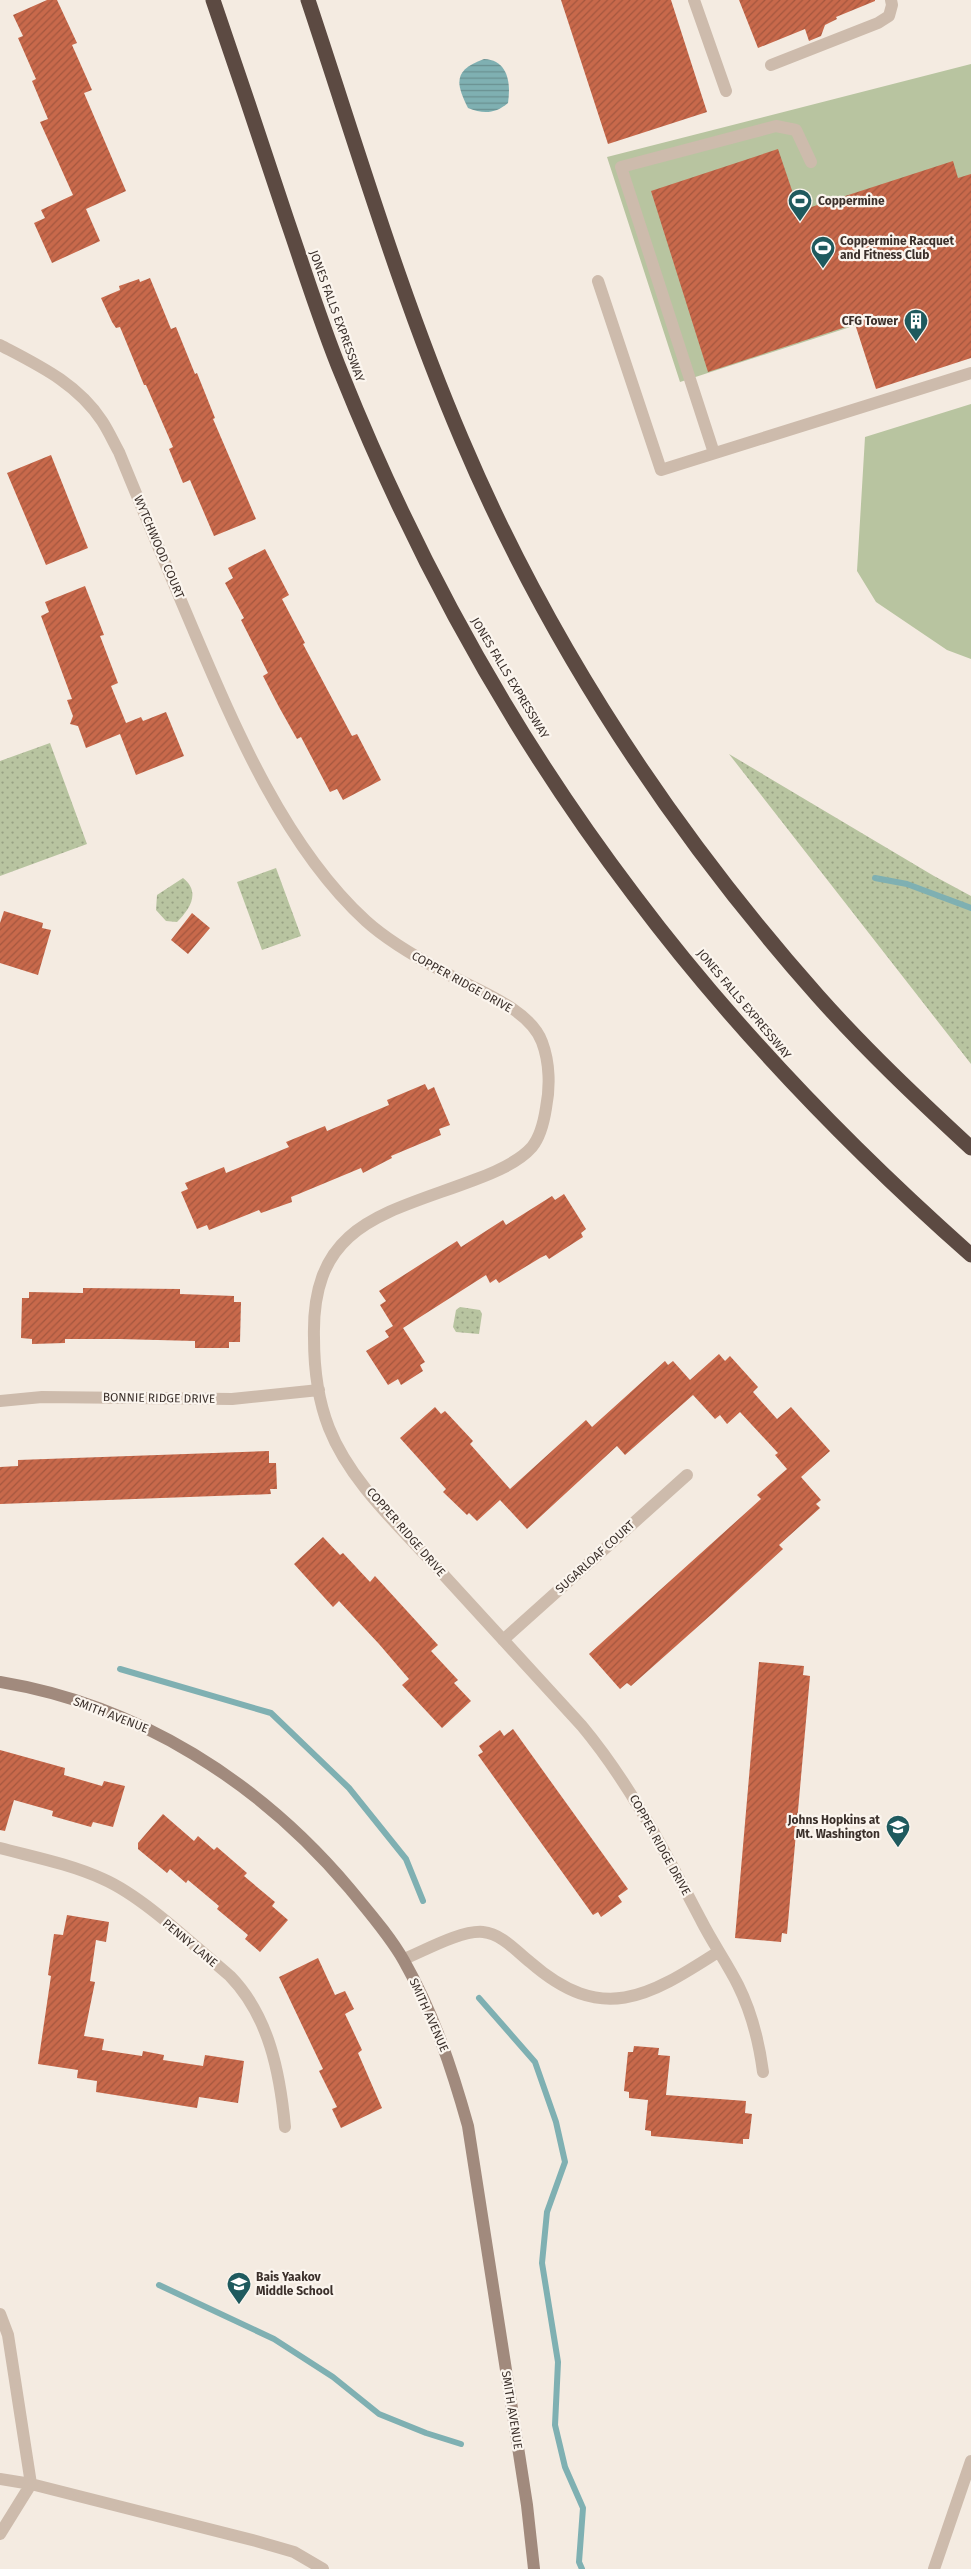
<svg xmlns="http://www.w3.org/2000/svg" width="971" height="2569" viewBox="0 0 971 2569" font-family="'Fira Sans',sans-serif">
<defs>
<pattern id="park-dots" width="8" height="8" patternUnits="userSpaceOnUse" patternTransform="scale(1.25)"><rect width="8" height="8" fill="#b8c4a0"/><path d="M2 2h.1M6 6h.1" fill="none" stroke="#97a083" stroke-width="1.8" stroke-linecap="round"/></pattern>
<pattern id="water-rules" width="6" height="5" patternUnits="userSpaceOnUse" patternTransform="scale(1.25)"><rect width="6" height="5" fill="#7fb0b2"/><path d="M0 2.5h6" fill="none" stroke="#699091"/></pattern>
<pattern id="building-hatch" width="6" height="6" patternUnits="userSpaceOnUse" patternTransform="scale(1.25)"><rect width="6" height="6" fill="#c8694b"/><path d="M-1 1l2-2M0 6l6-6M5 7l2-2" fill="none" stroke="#a4573f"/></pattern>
</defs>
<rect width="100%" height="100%" fill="#f4ebe1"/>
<!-- green -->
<path fill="#b8c4a0" d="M971,64V288L680,382L607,157Z
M971,404V659L947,650L876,602L857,571L865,437Z"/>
<!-- park -->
<path fill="url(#park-dots)" d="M50,743L87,844L0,876V761Z
M729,754L934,876L971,896V1064Z
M276,868L301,936L262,950L237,882Z
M183,878C201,892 190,909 177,922L166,921L156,910L157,895Z
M460,1307L480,1310L482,1314L479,1334L456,1332L453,1327L456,1310Z"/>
<!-- water -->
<path fill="url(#water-rules)" d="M484,59C508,60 511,83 508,103C495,114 483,114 468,108C455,82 454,70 484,59Z"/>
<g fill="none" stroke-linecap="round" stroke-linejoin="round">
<!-- stream -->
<path stroke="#7fb0b2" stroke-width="6" d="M875,878L907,884L971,908
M120,1669L271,1713L349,1788L406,1859L423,1901
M479,1998L535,2062L556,2122L565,2162L547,2212L542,2263L558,2362L555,2425L565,2467L583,2508L579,2562L582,2569
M159,2285L274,2339L333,2377L379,2414L426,2433L461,2444"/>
</g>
<!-- building -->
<path fill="url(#building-hatch)" d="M47,0H57L77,43L72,45L92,90L84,93L126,191L86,209L100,241L52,263L34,223L45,218L41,210L73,195L40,122L48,119L32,81L36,79L18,38L23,36L13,15Z
M561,0H671L707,112L608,144Z
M739,0H875V1L836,17L837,19L825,25L821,36L809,41L805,29L758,48Z
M778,149L799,211L953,161L958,178L971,174V358L876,389L855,324L708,372L651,191Z
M150,278L171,329L176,327L195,374L197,373L215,418L213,419L256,519L214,536L190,480L183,483L169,449L173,447L146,385H144L120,327L116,328L112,322L101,298L120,290L119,286L139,279L140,282Z
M51,455L88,548L46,565L7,473Z
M265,549L289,595L282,599L305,643L303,644L352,736L357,734L381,780L343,800L337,789L330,792L301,737L297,739L279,707L263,676L268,673L241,620L244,618L225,583L233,578L228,568Z
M85,586L104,635L100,636L118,683L111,686L126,723L141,717L143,721L166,712L184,756L136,775L120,734L86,748L78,726L70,724L73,716L67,700L72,699L41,616L49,612L45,602Z
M4,911L43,923L42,928L51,930L38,975L0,963V923Z
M192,913L210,928L188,954L171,940Z
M425,1084L428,1090L434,1087L450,1125L439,1129L441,1135L391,1156L392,1158L363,1173L361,1168L301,1193L291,1197L292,1202L261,1213L259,1210L209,1230L207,1225L197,1229L181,1192L188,1189L185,1183L224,1167L226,1173L289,1147L286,1142L325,1126L327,1131L389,1105L387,1100Z
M564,1194L586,1229L581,1233L583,1237L549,1259L546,1255L540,1258L499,1283L496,1279L490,1283L486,1275L403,1328L425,1362L420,1365L423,1371L401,1385L398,1379L388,1385L366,1351L389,1337L385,1331L393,1326L380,1305L386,1301L379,1291L457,1241L461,1247L503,1220L506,1225L552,1196L555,1200Z
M83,1288L180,1289V1294L234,1296V1302H241L240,1342H229V1348H195V1341L120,1339H65V1343L32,1344V1339L21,1338L22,1298H29V1292L83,1293Z
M719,1354L725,1361L730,1356L758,1387L753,1392L777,1419L791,1407L830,1451L801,1477L821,1500L816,1504L820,1508L779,1545L783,1549L712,1614L631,1686L627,1683L620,1689L589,1654L761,1499L757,1495L787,1469L775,1455L778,1453L740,1412L727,1424L720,1415L715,1419L693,1395L625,1455L617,1446L527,1529L500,1500L477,1521L469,1513L467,1515L443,1492L446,1489L400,1438L435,1407L441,1414L445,1411L473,1441L470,1444L510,1489L586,1420L592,1427L665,1361L668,1365L673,1361L690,1380Z
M269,1451V1463H276L277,1489H270L271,1494L0,1504V1467L18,1466V1460Z
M323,1537L340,1555L343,1553L370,1582L375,1576L438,1645L431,1651L458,1680L454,1683L471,1701L442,1728L402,1685L409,1679L379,1644L339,1601L333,1607L294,1564Z
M759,1662L804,1666L803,1675L810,1676L787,1934L782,1933L781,1942L735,1938Z
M513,1729L628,1889L618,1896L622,1902L601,1917L598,1912L593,1915L478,1755L483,1752L479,1746L500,1730L504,1736Z
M0,1750L65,1768L64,1775L102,1786L104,1781L125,1786L113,1827L93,1822L91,1827L52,1816L53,1811L14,1800L5,1831L0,1830Z
M163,1814L194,1841L198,1836L214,1850L217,1847L247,1873L244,1876L275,1902L272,1906L288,1920L260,1952L245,1939L248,1935L217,1909L219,1906L188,1880L186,1883L170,1869L167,1873L138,1849V1843Z
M67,1915L109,1922L106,1942L96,1940L90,1981L95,1982L84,2036L104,2039L102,2050L142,2056L143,2051L164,2055L163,2060L203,2066L205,2055L244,2061L238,2103L199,2097L197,2108L96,2092L97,2081L77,2078L78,2070L38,2064L51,1976L48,1975L54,1934L63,1935Z
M318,1958L335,1995L345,1991L354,2009L345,2014L362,2050L358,2053L382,2108L341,2128L332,2109L337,2107L319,2071L323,2069L279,1977Z
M634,2046L659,2048L658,2055L670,2056L666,2095L746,2101L745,2113L752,2114L749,2139H743V2144L651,2136V2131L645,2130L648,2100L629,2098V2092L624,2091L628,2052H633Z"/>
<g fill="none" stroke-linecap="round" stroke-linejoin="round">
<!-- lane -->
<path stroke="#cdbbac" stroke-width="12" d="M694,0L726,91
M771,65L878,23L889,16L892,5L891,0
M598,281L661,470L971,373
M714,453L621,167L776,126L796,130L811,162
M0,2314L8,2335L31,2484L0,2534
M0,2479L31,2484L256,2541L294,2552L323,2569"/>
<!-- street -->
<path stroke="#cdbbac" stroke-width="12" d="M0,345C38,365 77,383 102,421C108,430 113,441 119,452C143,511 168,570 193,629C235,728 285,847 366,921C388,941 416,957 442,971C473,989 529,1007 542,1042C550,1063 550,1088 546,1108C544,1121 540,1137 532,1147C518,1163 493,1173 474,1180C385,1214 311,1223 314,1338C314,1368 318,1400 329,1428C349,1479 394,1521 430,1560C481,1616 532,1671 582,1726C631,1785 665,1852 701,1920C712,1942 727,1963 738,1985C752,2013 759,2042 763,2072
M0,1401L42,1397L232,1399L319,1390
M503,1640L687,1475
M0,1848C34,1857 70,1864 103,1879C144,1897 194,1946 230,1976C269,2016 280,2073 285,2127
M404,1959C424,1951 461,1930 483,1932C502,1934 516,1951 530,1962C602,2025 648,1997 718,1952
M934,2569L971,2461"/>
<!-- secondary -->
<path stroke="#a18a7d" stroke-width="12" d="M0,1682C139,1705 260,1782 350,1889C368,1911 390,1936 404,1961C434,2014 452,2069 468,2126L527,2505L534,2569"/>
<!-- highway -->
<path stroke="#5c4a42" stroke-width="15" d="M213,0C238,73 263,147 287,220C305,272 321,324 342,375C416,559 514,737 634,895C733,1027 848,1146 971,1255
M308,0C357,147 401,297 462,440C549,645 671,830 818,996C866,1050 918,1099 971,1148"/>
</g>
<!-- icons -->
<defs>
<symbol id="stadium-pin" viewBox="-11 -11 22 30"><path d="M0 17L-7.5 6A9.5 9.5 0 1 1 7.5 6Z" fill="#1f5a5e" stroke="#fbf5ee"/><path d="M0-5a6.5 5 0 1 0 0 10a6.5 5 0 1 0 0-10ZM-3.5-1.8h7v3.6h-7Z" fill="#fff"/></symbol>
<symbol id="building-pin" viewBox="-11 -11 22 30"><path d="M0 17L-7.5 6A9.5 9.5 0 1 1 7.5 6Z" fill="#1f5a5e" stroke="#fbf5ee"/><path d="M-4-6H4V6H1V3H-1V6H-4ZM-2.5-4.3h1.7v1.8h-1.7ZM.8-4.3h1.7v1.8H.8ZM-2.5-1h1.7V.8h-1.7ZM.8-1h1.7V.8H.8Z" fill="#fff"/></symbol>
<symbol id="university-pin" viewBox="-11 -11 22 30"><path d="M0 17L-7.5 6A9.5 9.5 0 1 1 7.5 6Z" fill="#1f5a5e" stroke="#fbf5ee"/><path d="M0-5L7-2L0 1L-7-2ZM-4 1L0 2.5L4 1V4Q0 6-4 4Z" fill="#fff"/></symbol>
<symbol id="school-pin" viewBox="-11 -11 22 30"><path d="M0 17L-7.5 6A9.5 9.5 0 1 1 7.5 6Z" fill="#1f5a5e" stroke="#fbf5ee"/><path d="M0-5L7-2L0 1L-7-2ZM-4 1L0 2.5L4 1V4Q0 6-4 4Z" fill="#fff"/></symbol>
</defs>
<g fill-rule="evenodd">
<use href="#stadium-pin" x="786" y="187" width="28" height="38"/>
<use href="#stadium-pin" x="809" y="234" width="28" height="38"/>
<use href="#building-pin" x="902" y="307" width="28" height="38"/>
<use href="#university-pin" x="884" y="1813" width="28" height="38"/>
<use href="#school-pin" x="225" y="2270" width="28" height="38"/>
</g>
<g text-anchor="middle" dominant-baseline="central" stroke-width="4.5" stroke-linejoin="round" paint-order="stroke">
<!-- poi labels -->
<g font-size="12" font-weight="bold" fill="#3b302b" stroke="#fbf5ee" text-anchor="start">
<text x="818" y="201">Coppermine</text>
<text x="840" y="241">Coppermine Racquet<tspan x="840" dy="14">and Fitness Club</tspan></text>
<text x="898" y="321" text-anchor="end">CFG Tower</text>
<text x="880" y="1820" text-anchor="end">Johns Hopkins at<tspan x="880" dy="14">Mt. Washington</tspan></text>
<text x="256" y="2277">Bais Yaakov<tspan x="256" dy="14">Middle School</tspan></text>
</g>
<!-- street labels -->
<g font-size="12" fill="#3b302b" stroke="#fbf5ee">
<text transform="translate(337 316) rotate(70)">JONES FALLS EXPRESSWAY</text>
<text transform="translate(159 547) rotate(67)">WYTCHWOOD COURT</text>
<text transform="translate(510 678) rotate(59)">JONES FALLS EXPRESSWAY</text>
<text transform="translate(462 982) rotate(29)">COPPER RIDGE DRIVE</text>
<text transform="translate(744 1004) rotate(50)">JONES FALLS EXPRESSWAY</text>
<text transform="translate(159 1398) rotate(1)">BONNIE RIDGE DRIVE</text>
<text transform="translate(406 1532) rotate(49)">COPPER RIDGE DRIVE</text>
<text transform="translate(595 1557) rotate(-42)">SUGARLOAF COURT</text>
<text transform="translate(111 1715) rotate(21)">SMITH AVENUE</text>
<text transform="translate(660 1845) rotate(61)">COPPER RIDGE DRIVE</text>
<text transform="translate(190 1943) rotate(40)">PENNY LANE</text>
<text transform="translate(429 2015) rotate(66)">SMITH AVENUE</text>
<text transform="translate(512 2410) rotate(81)">SMITH AVENUE</text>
</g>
</g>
</svg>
